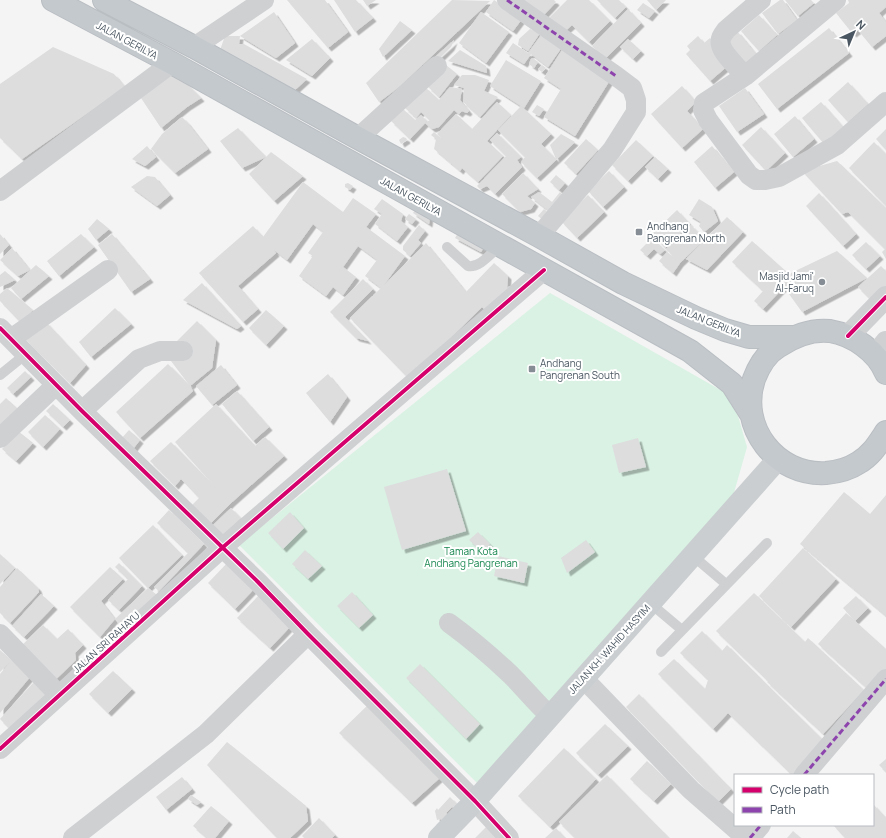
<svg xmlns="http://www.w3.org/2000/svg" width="886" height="838" viewBox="0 0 886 838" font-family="Manrope,sans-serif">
<defs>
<filter id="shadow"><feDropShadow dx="3.5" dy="3.5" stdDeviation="0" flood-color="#0004"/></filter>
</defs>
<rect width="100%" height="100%" fill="#f4f4f4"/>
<!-- green -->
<path fill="#d9f2e3" d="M550,293L724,392L738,416L747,447L733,496L479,785L239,545Z"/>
<!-- building -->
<path fill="#ddddde" filter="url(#shadow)" d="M287,0H325L348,32L328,48Z
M334,0H356L373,18L355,32Z
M363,0H376L367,6Z
M452,0L490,1L399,87L379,102L366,83Z
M494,0L522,19L513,31L486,12Z
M522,0H554L556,2L541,18Z
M567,0H589L610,21L589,42L572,25L562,34L548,19Z
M597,0H619L626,7L615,18Z
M647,0H666L656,10Z
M780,0H783L797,20L778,34L762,13Z
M785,0H811L814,3L798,16Z
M848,0H886V7L879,13L886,22V36L872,47L858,30L853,34L836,13L849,3Z
M643,3L655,11L649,18L637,10Z
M628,9L641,23L605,59L592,46Z
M274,12L295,43L276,58L240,36Z
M481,12L509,32L486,63L459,43Z
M759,15L777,35L759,51L741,31Z
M400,21L412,30L383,57L379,49Z
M829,28L849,53L777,109L758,84Z
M530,29L540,33L528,51L518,45L519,39Z
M737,31L756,54L743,65L724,42Z
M542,34L562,47L548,67L531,54L524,64L506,53L513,43L528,53Z
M225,36H240L239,44H244L307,79L295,90L220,50Z
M698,36L704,43L710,38L731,63L710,81L686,54L690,50L687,46Z
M312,39L330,58L312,76L286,60Z
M628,39L641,51L633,59L620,47Z
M454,40L451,47L438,60L435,57Z
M53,47L114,74L125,87L22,159L0,138V84Z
M460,50L486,66L487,73L448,61Z
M562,50L610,80L575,136L544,117L561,89L544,78Z
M533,58L538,62L534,68L529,64L531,59Z
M506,60L541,81L524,108L490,86Z
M446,65L457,74L439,97L428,87Z
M542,65L546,68L542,72L538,69Z
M174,71L201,98L187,107L161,128L141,98Z
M462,75H475L489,80L484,91L498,97L480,117L463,102L464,88L454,85Z
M848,82L868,104L848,122L828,100Z
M682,86L696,102L687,111L703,129L682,148L651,114Z
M425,87L439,100L450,87L462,89L460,100L469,111L467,113L462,111L459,114L454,110L439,127L432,129L425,123L430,120L421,112L416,118L405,108Z
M745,88L764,114L737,132L719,106Z
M497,102L511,115L487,141L503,156L478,182L462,168L460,171L434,149L436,139L431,135L434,132L445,142L437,134L456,114L472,129Z
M821,102L844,128L825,145L802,118Z
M537,105L544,109L539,116L532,112Z
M521,106L551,134L541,144L556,159L550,145L561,134L575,142L537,178L521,162L525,157L498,130Z
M403,109L415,120L421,115L427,121L410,139L391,121Z
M795,116L814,139L793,157L774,134Z
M182,117L187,122L208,149L175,173L151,149L162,134Z
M761,127L785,153L766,171L742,145Z
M238,128L266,157L242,168L220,141Z
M886,129V150L876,139Z
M497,133L521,157L517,160L522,167L495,194L487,186L480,189L477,186L506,156L490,140Z
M403,137L406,138L407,140L401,144L399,140Z
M586,139L598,150L576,174L564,163Z
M636,140L653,156L628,181L612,165Z
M874,142L886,154V206L849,168Z
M147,146L156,157L145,166L132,159Z
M712,146L734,172L715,188L694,162Z
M271,152L303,176L274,201L249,174Z
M655,157L668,169L658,179L645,167Z
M837,161L886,208V259L882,252L885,249L848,212L842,214L802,171Z
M609,171L624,187L603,207L588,191Z
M523,173L538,189L527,196L535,203L531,209L520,212L502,194Z
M556,175L565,183L559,190L550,182Z
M147,176L155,177L170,195L157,206L131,187Z
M303,182L343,212L353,198L376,214L366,227L405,256L384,285L426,243L466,292L494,263L508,276L507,288L510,286L512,294L488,313L482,307L409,379L350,318L381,288L365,276L377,260L358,246L343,267L356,277L343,295L333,287L326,296L299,276L313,256L308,253L323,232L313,224L287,260L274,250L276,253L238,286L258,309L243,322L199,273L253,226L263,237Z
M348,183L353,186L350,190L345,187V184Z
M539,192L552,202L560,192L565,197L550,212L531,197Z
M819,193L856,234L843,246L806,206Z
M588,195L604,212L577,238L561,221Z
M382,199L403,214L401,221L408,227L397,241L375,224L382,214L374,209Z
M699,199L712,207L718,221L704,232L699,226L701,222L689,215Z
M544,209L551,215L545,222L538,216Z
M415,210L430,215L429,224L413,213Z
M677,210L690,224L665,248L652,234Z
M409,214L416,219L412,224L405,219Z
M727,217L743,232L707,270L686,259Z
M97,219L109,229L96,240L88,229Z
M419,225L425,231L418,240L421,243L410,256L403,250V246Z
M691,225L705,239L680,263L673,273L659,261L667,252L675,258L666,249Z
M458,233L484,247L481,252L455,238Z
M0,234L9,245L0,254Z
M81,234L94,247L59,276L47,261Z
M112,234L150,279L131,292L98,245Z
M652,238L665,250L660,254L654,249L647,256L640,250Z
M752,241L790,275L791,273L837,251L867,278L802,312L784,287L763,309L754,301L763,291L732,262Z
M866,242L880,256L866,269L852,255Z
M12,248L30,270L18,276L0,260Z
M36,265L49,276L21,299L11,288Z
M881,266L886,271V286L871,300L858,287Z
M5,271L15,280L0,287V275Z
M363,279L373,289L345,317L368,341L356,338L330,312Z
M202,283L241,326L237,329L183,300Z
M7,288L33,310L21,323L0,301V294Z
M115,308L131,324L91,357L79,342Z
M266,310L284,326L266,345L249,328Z
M197,321L216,340L212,368L190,386L193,391L140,438L116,412L168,364L190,386L168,357L172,346Z
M46,322L86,365L70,383L26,340Z
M221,365L237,385L212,405L196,386Z
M25,371L31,377L13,394L7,388Z
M328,374L347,397L330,422L306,393Z
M237,391L269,427L253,441L222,404Z
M6,398L19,410L0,430V404Z
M53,404L70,420L63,427L46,411Z
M216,404L255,446L265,437L284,456L231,503L210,524L192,505L199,498L181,479L175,486L150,461L171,442L217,489L175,442Z
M45,415L60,429L43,447L28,432Z
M129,430L140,440L133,449L121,439Z
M18,431L33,443L16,461L2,449Z
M638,438L646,467L619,473L612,445Z
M447,469L466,531L402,550L384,487Z
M844,492L870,514L886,495V616L800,544Z
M231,508L241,518L222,536L212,526Z
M169,510L204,544L159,591L154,587L188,553L157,523Z
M290,512L304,528L283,549L268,533Z
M153,525L182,555L148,588L157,595L122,627L115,619L148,588L119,558Z
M478,532L490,544L482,552L469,540Z
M586,540L595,552L567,573L561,558Z
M803,548L836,579L791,627L759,596Z
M305,550L322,566L308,579L292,564Z
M0,554L15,568L0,584Z
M498,556L528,563L524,583L494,576Z
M229,561L254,589L235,609L208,583Z
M119,563L142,586L119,610L108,600L128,579L115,567Z
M110,567L123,579L101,601L115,619L100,637L70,607Z
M17,568L38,588L39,592L10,623L0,613V587Z
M352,592L373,615L359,628L337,606Z
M754,593L805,642L808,638L864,690L823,734L767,682L780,669L768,681L716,631Z
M41,594L54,606L24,637L12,626Z
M260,594L289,628L270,648L237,618Z
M856,596L868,608L855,621L843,608Z
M846,613L886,649V674L870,691L818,644Z
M43,625L57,639L68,629L83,645L75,653L76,660L52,683L19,648Z
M702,631L722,651L727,645L824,741L792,775L728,713L713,729L658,674L674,659L705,689L708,680L680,653Z
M0,650L30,677L0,713V674L10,662L0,672Z
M420,664L480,724L466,739L406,678Z
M113,671L132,689L108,713L89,694Z
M34,682L48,695L13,732L0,719Z
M639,694L731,789L718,802L626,707Z
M371,702L443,775L412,803L339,733Z
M605,724L628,746L598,775L576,753Z
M227,742L306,806L308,821L290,838H277L207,765Z
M564,748L596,779L550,827L518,796Z
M886,759V772L879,765Z
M647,761L671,784L654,801L630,779Z
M607,775L669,838H575L559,822Z
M182,777L192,789L166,810L156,797Z
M191,795L201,802L197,805L188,799Z
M450,797L458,805L455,808L452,807L446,813L453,820L439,829L436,825L439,822L441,824L444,822L441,819L437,820L435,811L437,808L438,810Z
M873,804L886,818V838H845L833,825H873Z
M211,806L229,821L215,838H207L193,826Z
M319,818L335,835L332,838H304L302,836Z
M487,826L499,838H475Z
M556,828L565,838H545Z
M793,831L801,838H787Z"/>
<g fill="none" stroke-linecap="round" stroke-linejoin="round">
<defs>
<path id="trunk" d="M53,0L172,63L690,351L732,384L751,414
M104,0L194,47L358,138L539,236L623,283L696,318L725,330L749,337H792
M886,373C877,351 853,335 830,331C811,329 794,336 779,346C767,353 759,366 754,379C738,427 776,476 826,473C837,472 849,469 858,463C871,456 878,444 886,432"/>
</defs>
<!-- trunk casing -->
<use href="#trunk" stroke="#b9bec3" stroke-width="24"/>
<!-- service -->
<path stroke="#ced0d2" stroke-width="10" d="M447,247L468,266C480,268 491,253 500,246
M0,375L26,354
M693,556L726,584
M650,603L682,630
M661,652L767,543"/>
<!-- minor -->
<path stroke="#ced0d2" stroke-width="20" d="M507,0L616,76L632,88L636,100V112L612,150L539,236
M836,0L745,76L704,103L703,110L708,120L749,175L756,180H765L779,177L837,145L886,102
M194,47L264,0
M745,76C738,68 723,54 721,45C719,39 723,34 726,30L761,0
M358,138L437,66
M0,191L172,63
M0,328L82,411L258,582L308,634L475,801L509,838
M11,339L108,270
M82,411L139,359L160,351H183
M0,438L56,385
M449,623C471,639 492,657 511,675C524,688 536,703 550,716
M0,634L59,695
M583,678L691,790L746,838
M0,749L222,548L544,270
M804,775L886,679
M73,838L206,734L308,634
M750,838L761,825"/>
<!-- tertiary -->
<path stroke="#ced0d2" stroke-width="22" d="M848,336L886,297
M875,356L886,342"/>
<!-- primary -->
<path stroke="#caced1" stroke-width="22" d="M439,838L475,801L778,459"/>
<!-- trunk -->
<use href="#trunk" stroke="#c4c9cd" stroke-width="22"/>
<!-- quiet -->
<path stroke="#8e44ad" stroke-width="3" stroke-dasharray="6 3" stroke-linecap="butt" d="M507,0L616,76
M804,775L886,679
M750,838L761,825"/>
<defs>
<path id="cycleway" d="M0,328L82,411L258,582L308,634L475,801L509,838
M848,336L886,297
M0,749L222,548L544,270"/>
</defs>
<!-- cycleway casing -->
<use href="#cycleway" stroke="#fff" stroke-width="6"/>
<!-- cycleway -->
<use href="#cycleway" stroke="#d6006c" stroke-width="4"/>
</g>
<!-- markers -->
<g fill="#868d94" stroke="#fff" stroke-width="1.5">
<rect x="635" y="228" width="8" height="8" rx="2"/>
<circle cx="822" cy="282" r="4"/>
<rect x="528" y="365" width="8" height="8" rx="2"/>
</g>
<g text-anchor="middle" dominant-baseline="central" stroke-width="4" stroke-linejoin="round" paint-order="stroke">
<!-- street labels -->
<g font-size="10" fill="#4a5661" stroke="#fff">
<text transform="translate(127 40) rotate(28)">JALAN GERILYA</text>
<text transform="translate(411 196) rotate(29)">JALAN GERILYA</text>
<text transform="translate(709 321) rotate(22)">JALAN GERILYA</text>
<text transform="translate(106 642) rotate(-42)">JALAN SRI RAHAYU</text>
<text transform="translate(609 649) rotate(-48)">JALAN KH. WAHID HASYIM</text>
</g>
<!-- poi labels -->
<g font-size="10" fill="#4a5661" stroke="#fff" text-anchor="start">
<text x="647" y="226">Andhang<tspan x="647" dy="12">Pangrenan North</tspan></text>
<text x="814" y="276" text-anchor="end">Masjid Jami'<tspan x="814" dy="12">Al-Faruq</tspan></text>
<text x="540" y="363">Andhang<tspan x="540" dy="12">Pangrenan South</tspan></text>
</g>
<!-- park labels -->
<g font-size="10" fill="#17864f" stroke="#fff">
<text x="471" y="551">Taman Kota<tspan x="471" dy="12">Andhang Pangrenan</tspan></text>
</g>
</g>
<!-- legend -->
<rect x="734" y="774" width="140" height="52" fill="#ffffff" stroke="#b7bbc0"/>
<rect x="742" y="787" width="20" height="6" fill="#d6006c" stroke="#b7bbc0"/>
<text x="770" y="794" font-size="12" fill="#4a5661">Cycle path</text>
<rect x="742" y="807" width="20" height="6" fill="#8e44ad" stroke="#b7bbc0"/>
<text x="770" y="814" font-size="12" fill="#4a5661">Path</text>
<!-- north arrow -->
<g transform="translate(854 32) rotate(44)" stroke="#ffffff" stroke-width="3" paint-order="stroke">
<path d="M0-3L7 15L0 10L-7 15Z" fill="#4a5661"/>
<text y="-6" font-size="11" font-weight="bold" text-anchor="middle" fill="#4a5661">N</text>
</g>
</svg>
